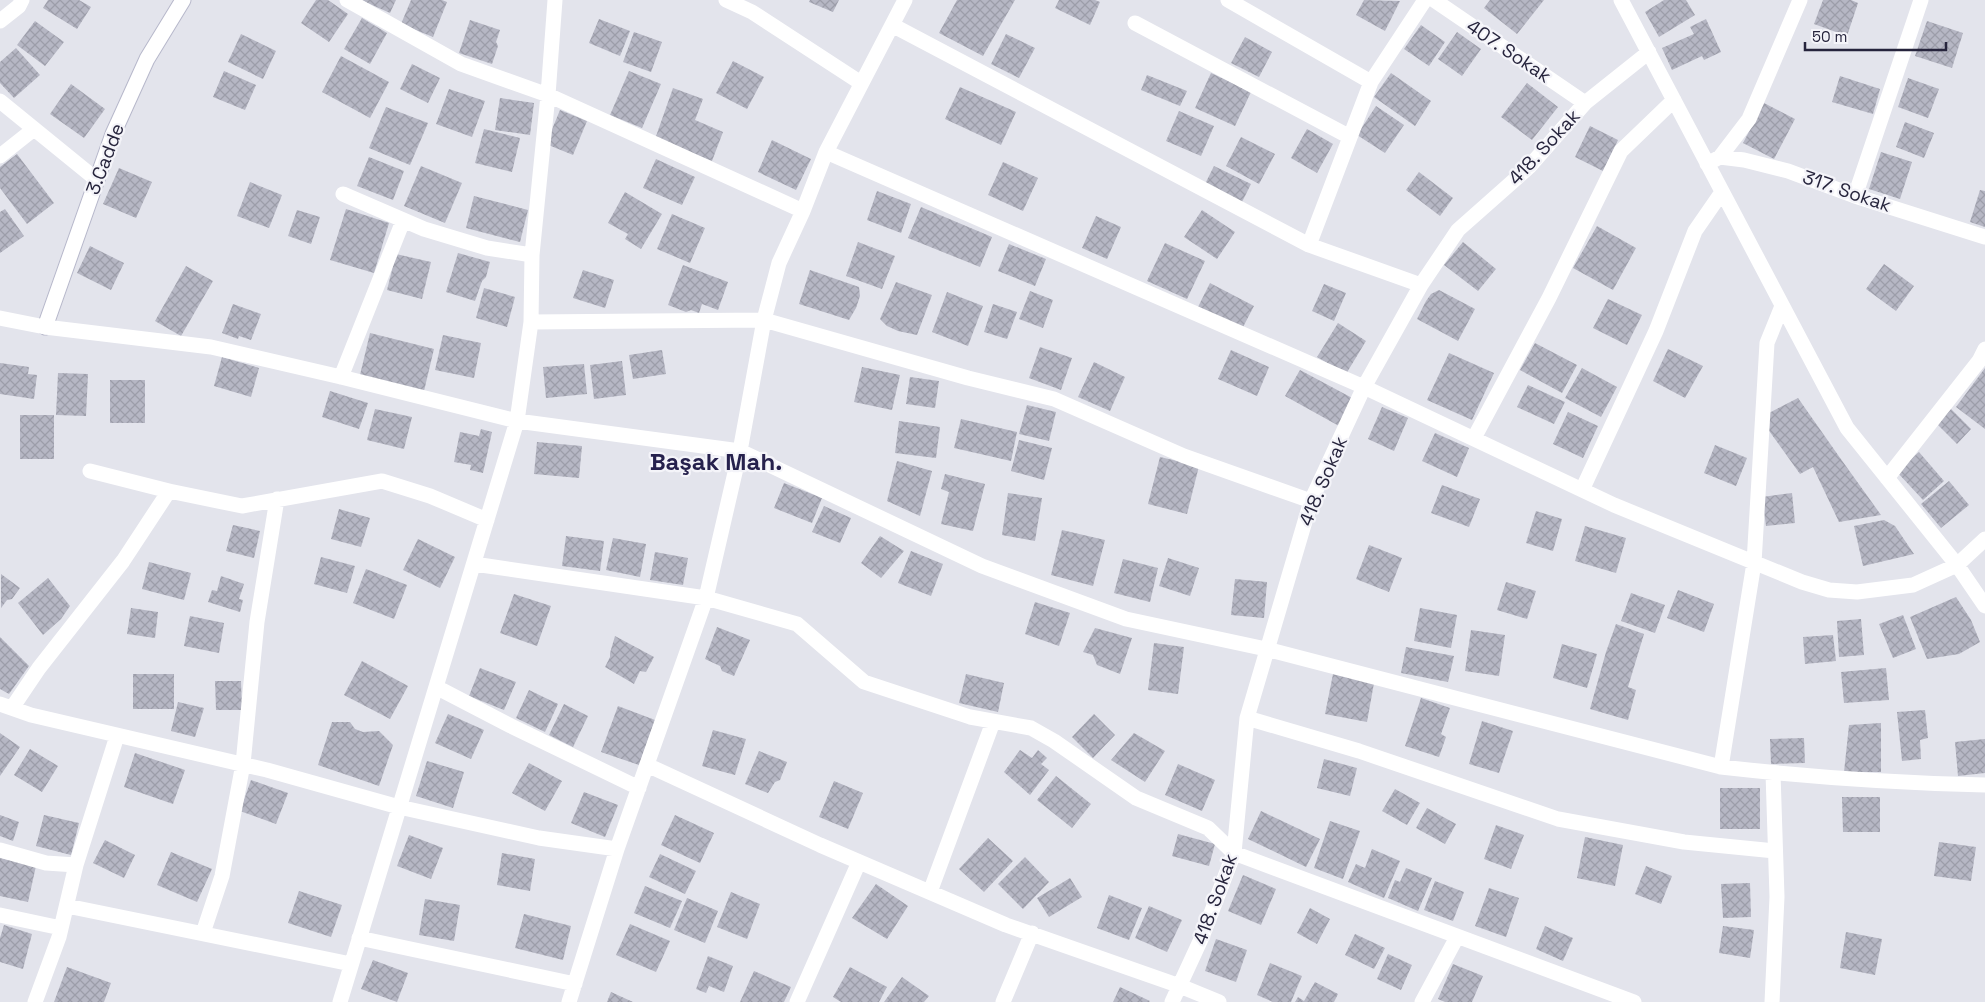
<svg xmlns="http://www.w3.org/2000/svg" width="1985" height="1002" viewBox="0 0 1985 1002" font-family="'Space Grotesk',sans-serif">
<defs>
<pattern id="building-cross-hatch" width="8" height="8" patternUnits="userSpaceOnUse" patternTransform="scale(1.25)"><rect width="8" height="8" fill="#b6b7c4"/><path d="M0 0l8 8M0 8l8-8" fill="none" stroke="#9c9da9"/></pattern>
</defs>
<rect width="100%" height="100%" fill="#e3e4ec"/>
<!-- building -->
<path fill="url(#building-cross-hatch)" d="M48,0H79L91,7L77,29L43,8Z
M316,0H328L348,14L329,42L301,23Z
M361,0H396L390,13Z
M411,0H442L447,2L433,37L401,24Z
M810,0H839L833,12L809,2Z
M957,0H1015L983,56L939,33Z
M1059,0H1095L1100,2L1090,25L1055,8Z
M1364,0L1400,1L1385,31L1356,15Z
M1490,0H1544L1517,34L1484,8Z
M1664,0H1686L1695,15L1659,37L1645,12Z
M1823,0H1851L1858,3L1847,36L1814,24Z
M362,18L387,33L370,64L344,49Z
M599,19L630,31L620,56L589,43Z
M1706,19L1721,52L1704,60L1702,56L1672,70L1662,48L1694,34L1690,27Z
M470,20L500,30L496,42L498,46L492,64L459,53Z
M35,21L64,42L45,66L17,45Z
M1927,21L1963,33L1952,68L1915,56Z
M1421,25L1445,42L1429,66L1404,49Z
M634,32L662,42L651,72L623,62Z
M1457,32L1481,49L1462,76L1438,59Z
M241,34L276,51L263,79L228,62Z
M1006,34L1035,48L1019,78L991,64Z
M1245,37L1272,52L1259,77L1231,63Z
M16,48L40,75L14,98L0,83V62Z
M341,56L389,82L370,118L322,92Z
M733,61L764,77L747,109L716,93Z
M412,64L440,78L428,103L400,89Z
M224,71L256,85L245,110L213,97Z
M629,71L661,84L642,128L610,115Z
M1211,73L1251,92L1235,126L1195,108Z
M1391,73L1431,101L1415,126L1374,97Z
M1147,75L1187,91L1180,106L1141,90Z
M1840,76L1880,89L1873,114L1832,102Z
M1908,78L1939,89L1928,118L1898,107Z
M1527,83L1558,107L1532,140L1501,117Z
M71,84L105,109L84,138L50,114Z
M960,87L1016,112L1001,145L945,119Z
M673,88L703,99L695,120L723,132L712,161L655,139Z
M449,89L485,101L472,137L436,124Z
M500,98L534,103L530,135L495,130Z
M1764,103L1795,119L1774,159L1743,143Z
M1376,106L1404,125L1385,153L1357,135Z
M386,107L428,123L410,165L369,148Z
M560,110L587,121L573,155L546,144Z
M1179,111L1214,126L1201,156L1166,141Z
M1905,122L1934,133L1924,158L1896,147Z
M1590,126L1618,140L1603,171L1575,157Z
M484,129L520,138L512,172L475,163Z
M1307,129L1333,144L1317,173L1291,158Z
M1241,137L1275,154L1259,184L1226,166Z
M772,140L811,159L796,190L758,172Z
M1881,152L1912,162L1900,199L1869,189Z
M17,154L54,203L27,224L0,188V167Z
M369,157L404,171L393,200L357,186Z
M656,159L695,177L682,205L643,188Z
M1003,162L1038,178L1023,211L988,195Z
M421,166L462,183L445,223L404,206Z
M1214,166L1251,184L1242,202L1205,184Z
M119,168L152,182L136,218L103,204Z
M1419,172L1453,198L1440,216L1406,190Z
M250,182L282,195L269,228L237,216Z
M1980,190L1985,191V227L1970,222Z
M877,191L911,204L901,233L867,220Z
M625,192L662,214L641,249L625,239L628,234L608,223Z
M474,196L528,210L520,242L466,228Z
M921,207L992,237L980,267L908,238Z
M5,209L24,236L0,253V212Z
M346,209L389,223L374,273L330,260Z
M297,210L320,217L311,244L288,236Z
M1202,210L1235,232L1217,259L1184,237Z
M672,214L705,228L690,263L657,249Z
M1096,216L1121,227L1107,259L1082,248Z
M1597,226L1636,248L1613,290L1573,268Z
M858,242L895,256L882,289L846,276Z
M1463,242L1496,269L1478,291L1444,265Z
M1165,243L1205,261L1187,299L1147,281Z
M1009,244L1046,259L1035,286L998,271Z
M90,246L124,263L111,290L77,273Z
M458,253L490,262L486,277L482,281L475,301L446,292Z
M396,254L431,262L422,299L387,290Z
M1884,264L1914,286L1896,311L1866,289Z
M683,265L728,282L718,310L702,304L699,313L691,310L686,312L668,305Z
M186,266L213,281L181,336L155,321Z
M583,270L614,280L605,308L573,298Z
M810,270L859,287L860,296L856,308L849,320L799,304Z
M896,282L932,295L917,335L898,331L887,326L880,319Z
M1210,283L1254,306L1242,329L1198,307Z
M1324,284L1346,293L1334,321L1312,311Z
M484,288L515,297L507,327L476,318Z
M1439,290L1475,309L1458,341L1417,319L1426,301L1431,294Z
M1030,291L1053,300L1043,328L1019,319Z
M947,292L983,306L968,346L932,332Z
M1608,299L1642,315L1627,345L1593,328Z
M233,304L261,314L251,340L239,336L238,339L222,333Z
M993,304L1017,312L1007,339L984,332Z
M1338,323L1366,341L1346,374L1317,357Z
M370,333L434,349L424,391L360,375Z
M443,335L481,343L474,378L435,370Z
M1535,343L1577,365L1562,393L1520,370Z
M1040,347L1072,358L1061,390L1029,378Z
M1668,349L1703,366L1685,398L1653,381Z
M662,350L666,374L633,379L629,355Z
M1231,350L1269,367L1257,396L1218,379Z
M1449,353L1494,373L1472,420L1427,400Z
M222,357L259,368L251,397L214,386Z
M622,361L626,395L594,399L590,365Z
M1094,362L1125,377L1110,411L1078,397Z
M0,363L29,367L28,374L37,375L34,399L0,394Z
M584,364L587,394L546,398L543,367Z
M862,367L900,375L892,410L854,402Z
M1582,368L1617,387L1601,417L1565,398Z
M1985,368V429L1956,407Z
M1300,370L1354,399L1339,426L1285,396Z
M58,373L88,374L86,416L56,415Z
M910,377L939,381L935,408L906,404Z
M110,380H145V423H110Z
M1528,385L1565,402L1554,424L1517,407Z
M330,391L368,403L359,429L322,417Z
M1798,398L1838,455L1881,515L1839,522L1813,467L1800,474L1767,428V414Z
M1027,405L1056,412L1049,441L1019,434Z
M1382,407L1408,418L1394,451L1368,439Z
M375,409L412,417L404,449L367,440Z
M1951,409L1971,429L1957,444L1936,423Z
M1568,412L1598,426L1583,458L1553,444Z
M20,415H54V459H20Z
M961,419L1017,432L1011,461L954,448Z
M899,421L940,427L936,458L895,453Z
M481,429L492,432L483,473L470,470L471,465L454,462L460,432L479,436Z
M1435,433L1469,448L1457,477L1422,461Z
M1019,440L1052,448L1044,480L1011,471Z
M537,442L582,446L579,478L534,474Z
M1715,445L1747,458L1736,486L1704,473Z
M1919,452L1944,481L1923,500L1897,472Z
M1160,457L1199,466L1187,514L1148,504Z
M897,461L932,471L920,516L887,501Z
M945,474L985,484L973,531L941,524L949,492L941,489Z
M1949,481L1969,505L1941,528L1921,504Z
M784,483L822,498L812,523L774,508Z
M1442,485L1480,499L1469,527L1431,513Z
M1008,493L1042,498L1035,541L1002,535Z
M1792,493L1795,523L1766,526L1762,497Z
M824,506L851,518L840,543L812,532Z
M339,509L370,518L361,547L331,539Z
M1536,511L1562,519L1553,551L1526,543Z
M1884,520L1895,526L1914,554L1863,566L1854,526Z
M233,525L260,531L254,558L226,551Z
M1585,526L1626,538L1616,573L1575,561Z
M1062,530L1105,540L1093,586L1051,575Z
M566,536L604,541L600,571L562,566Z
M880,536L904,551L881,578L861,563Z
M613,538L646,544L640,577L606,570Z
M418,539L455,557L440,588L403,570Z
M1369,545L1402,558L1389,592L1356,579Z
M911,551L943,564L931,596L898,583Z
M655,552L688,558L683,585L650,580Z
M321,557L355,566L347,593L314,584Z
M1168,558L1199,568L1190,596L1159,586Z
M1123,559L1158,568L1150,602L1114,593Z
M149,562L191,573L184,600L142,589Z
M366,569L407,585L394,619L353,603Z
M1,574L20,588L12,599L7,600L1,608Z
M221,576L244,584L239,599L243,600L240,612L208,602L212,590L217,591Z
M48,578L70,606L61,619L43,635L18,603Z
M1235,579L1267,582L1264,618L1231,615Z
M1506,582L1536,591L1527,619L1497,610Z
M1678,590L1714,604L1704,632L1667,618Z
M1631,593L1665,605L1655,633L1621,621Z
M514,594L551,606L537,646L500,633Z
M1956,597L1971,620L1980,642L1959,654L1927,659L1910,617Z
M1035,602L1070,613L1059,646L1025,634Z
M131,608L158,612L155,638L127,634Z
M1420,608L1457,615L1451,648L1414,641Z
M1903,615L1916,649L1893,658L1879,624Z
M190,616L224,623L219,653L184,646Z
M1861,619L1864,655L1839,657L1837,621Z
M1616,624L1644,634L1628,687L1636,690L1628,720L1590,709L1606,652Z
M717,627L750,640L734,676L722,671L720,666L705,659Z
M1095,628L1132,638L1120,674L1097,665L1093,655L1083,652Z
M1471,630L1505,635L1499,676L1465,671Z
M1833,635L1836,661L1805,664L1803,637Z
M615,636L654,657L646,672L640,671L634,684L605,667L610,657V653Z
M0,637L29,666L9,694L0,689Z
M1154,643L1184,647L1178,694L1148,690Z
M1562,644L1597,654L1587,688L1553,678Z
M1406,647L1454,656L1448,682L1401,673Z
M362,661L408,686L390,719L344,695Z
M480,668L516,682L504,710L469,696Z
M1886,668L1889,700L1844,703L1841,672Z
M133,674H174V709H133Z
M966,674L1004,683L998,712L959,703Z
M1333,674L1374,683L1367,722L1325,714Z
M215,681H241L242,710H216Z
M529,690L558,704L545,732L516,718Z
M1421,698L1450,708L1441,734L1446,737L1439,757L1405,746Z
M178,702L204,708L195,737L171,731Z
M564,704L588,716L573,747L549,735Z
M618,706L655,720L639,765L601,752Z
M1925,710L1928,738L1920,740L1921,759L1902,761L1897,712Z
M448,714L484,730L471,759L435,743Z
M1094,714L1115,735L1093,758L1072,737Z
M1482,721L1513,731L1499,773L1469,764Z
M332,722H350L355,729L363,732L379,731L393,745L379,786L318,765Z
M1881,723V772H1844L1849,725Z
M713,730L746,739L735,775L702,766Z
M0,733L20,747L0,776Z
M1134,733L1165,751L1145,782L1111,760Z
M1804,738L1805,763L1771,764L1770,739Z
M1985,739V773L1958,776L1955,742Z
M30,749L58,766L42,792L14,775Z
M1020,750L1032,758L1038,750L1047,758L1041,764L1049,770L1030,795L1004,772Z
M759,751L787,762L780,780L775,782L768,793L745,784Z
M135,753L185,770L173,804L124,787Z
M1324,759L1357,768L1350,796L1317,788Z
M427,761L464,772L453,808L416,796Z
M529,763L562,781L545,811L512,793Z
M1178,764L1215,780L1202,811L1165,795Z
M1056,776L1091,804L1072,828L1037,800Z
M251,780L288,793L276,824L240,811Z
M834,781L863,793L848,829L819,817Z
M1720,788H1760V829H1720Z
M1395,789L1420,803L1407,825L1382,811Z
M584,792L618,805L605,837L571,823Z
M1842,797H1880V832H1843Z
M1427,808L1456,824L1445,844L1416,828Z
M1261,811L1320,839L1306,867L1248,839Z
M0,815L19,822L13,841L0,836Z
M44,815L79,823L71,855L36,846Z
M675,815L714,833L700,863L661,845Z
M1330,821L1360,831L1343,879L1314,868Z
M1496,825L1524,835L1511,869L1484,859Z
M1178,834L1215,844L1209,866L1172,856Z
M409,835L443,848L431,879L397,866Z
M1585,837L1623,845L1615,886L1577,878Z
M988,838L1013,861L984,892L959,869Z
M105,840L135,855L124,878L93,863Z
M1939,842L1976,847L1971,881L1934,876Z
M1372,849L1400,861L1384,898L1348,882L1356,864L1365,868Z
M171,852L212,869L197,902L157,885Z
M502,853L535,859L530,891L497,885Z
M660,854L696,871L685,894L649,877Z
M1025,857L1049,882L1023,909L998,884Z
M0,858L36,866L28,902L0,896Z
M1646,866L1672,876L1661,904L1635,894Z
M1406,868L1432,878L1418,911L1388,898L1395,880L1400,882Z
M1243,875L1276,889L1261,925L1228,911Z
M1070,878L1082,897L1049,917L1037,898Z
M1435,881L1464,892L1453,921L1424,910Z
M1750,883L1751,917L1723,918L1721,884Z
M876,884L908,906L887,939L852,918Z
M645,886L682,901L670,928L634,913Z
M1489,888L1519,898L1506,937L1475,926Z
M299,891L342,905L331,937L288,923Z
M731,892L760,904L747,939L717,927Z
M1109,895L1142,908L1129,940L1097,928Z
M687,898L718,911L705,943L674,930Z
M425,899L460,905L454,941L419,935Z
M1149,906L1182,920L1167,952L1135,938Z
M1310,908L1330,919L1317,944L1297,933Z
M524,914L571,926L563,960L515,948Z
M630,924L670,941L656,972L616,955Z
M4,925L32,934L23,969L0,962V938Z
M1545,926L1573,938L1563,961L1536,949Z
M1723,926L1754,930L1750,958L1719,953Z
M1846,932L1882,939L1875,975L1840,968Z
M1355,934L1385,948L1374,969L1345,955Z
M1216,939L1247,950L1236,982L1205,971Z
M1388,954L1412,965L1401,990L1377,979Z
M708,956L733,966L724,992L709,986L706,993L696,989Z
M373,960L408,973L397,1002L361,989Z
M1270,963L1302,976L1291,1002H1273L1257,995Z
M1453,964L1483,976L1472,1002H1445L1438,999Z
M67,967L111,983L104,1002H54Z
M850,967L887,987L879,1002H841L833,997Z
M754,971L791,987L784,1002H740Z
M902,977L929,996L924,1002H884Z
M1315,982L1338,994L1334,1002H1295L1298,997L1304,1001Z
M1120,987L1150,1001L1149,1002H1113Z
M611,992L633,1002H607Z"/>
<g fill="none" stroke-linecap="round" stroke-linejoin="round">
<defs>
<path id="secondary" d="M45,327L113,134L147,59L183,0"/>
</defs>
<!-- secondary casing -->
<use href="#secondary" stroke="#b7b8cb" stroke-width="17"/>
<!-- street -->
<path stroke="#fff" stroke-width="15" d="M347,0L461,64L548,95L803,211
M726,0L752,12L861,83
M1228,0L1371,82
M1434,0L1585,103
M1621,0L1847,428L1957,565L1985,606
M0,21L19,6L22,0
M1135,23L1350,137
M892,25L1309,245L1421,285
M0,101L97,180
M826,152L1364,387L1614,505L1802,582L1829,590L1857,592L1913,585L1957,565L1985,539
M0,156L34,129
M1720,157L1749,119L1800,0
M1707,164L1720,157L1744,160L1788,171L1855,196L1985,237
M343,194L424,229L487,248L532,255
M1855,196L1921,0
M1309,245L1371,82L1425,0
M0,318L45,327L211,347L341,377L517,421L740,451L982,566L1126,619L1266,649L1721,767C1809,777 1896,783 1985,785
M531,322L764,320L968,378L1054,399L1184,456L1311,501
M341,377L403,221
M1474,438L1549,298L1621,151L1674,100
M90,471L169,491L242,506L382,481L430,496L487,520
M1887,478L1979,361L1985,349
M1582,490L1656,331L1695,231L1722,192
M474,564L706,598L797,624L864,682L970,717L1031,728L1054,741L1136,798L1208,828L1234,853L1634,1002
M436,687L511,726L639,788
M0,704L31,715L267,770L399,807L539,838L617,849
M12,708L39,668L123,561L169,491
M1247,718L1359,751L1558,819L1684,842L1775,851
M647,765L820,845L1006,925L1180,986L1219,1002
M1721,767L1754,563L1767,343L1782,306
M0,850L46,863L76,865
M930,892L993,722
M67,906L351,964
M0,915L61,928
M203,933L222,876L243,764L257,622L277,499
M359,938L575,984
M35,1002L59,937L76,865L117,736
M340,1002L517,421L531,322L532,255L548,95L555,0
M569,1002L617,849L706,598L740,451L764,320L779,263L803,211L826,152L905,0
M797,1002L859,862
M1003,1002L1032,933
M1172,1002L1202,937L1234,853L1247,718L1311,501L1364,387L1421,285L1458,230L1529,167L1585,103L1649,52
M1422,1002L1457,937
M1772,1002L1777,897L1773,773"/>
<!-- secondary -->
<use href="#secondary" stroke="#fff" stroke-width="15"/>
</g>
<g text-anchor="middle" dominant-baseline="central" stroke-width="4.5" stroke-linejoin="round" paint-order="stroke">
<!-- street labels -->
<g font-size="19" fill="#26243c" stroke="#f4f4f9">
<text transform="translate(1509 51) rotate(34)">407. Sokak</text>
<text transform="translate(1544 147) rotate(-47)">418. Sokak</text>
<text transform="translate(105 159) rotate(-69)">3.Cadde</text>
<text transform="translate(1847 191) rotate(19)">317. Sokak</text>
<text transform="translate(1323 481) rotate(-67)">418. Sokak</text>
<text transform="translate(1215 899) rotate(-70)">418. Sokak</text>
</g>
<!-- district labels -->
<g font-size="24" font-weight="bold" fill="#26214d" stroke="#f4f4f9">
<text x="716" y="461">Başak Mah.</text>
</g>
</g>
<!-- scale -->
<path d="M1805 42v8h141v-8" fill="none" stroke="#26243c" stroke-width="2.5"/>
<text x="1812" y="42" font-size="15" fill="#26243c" stroke="#f4f4f9" stroke-width="4" paint-order="stroke">50 m</text>
</svg>
